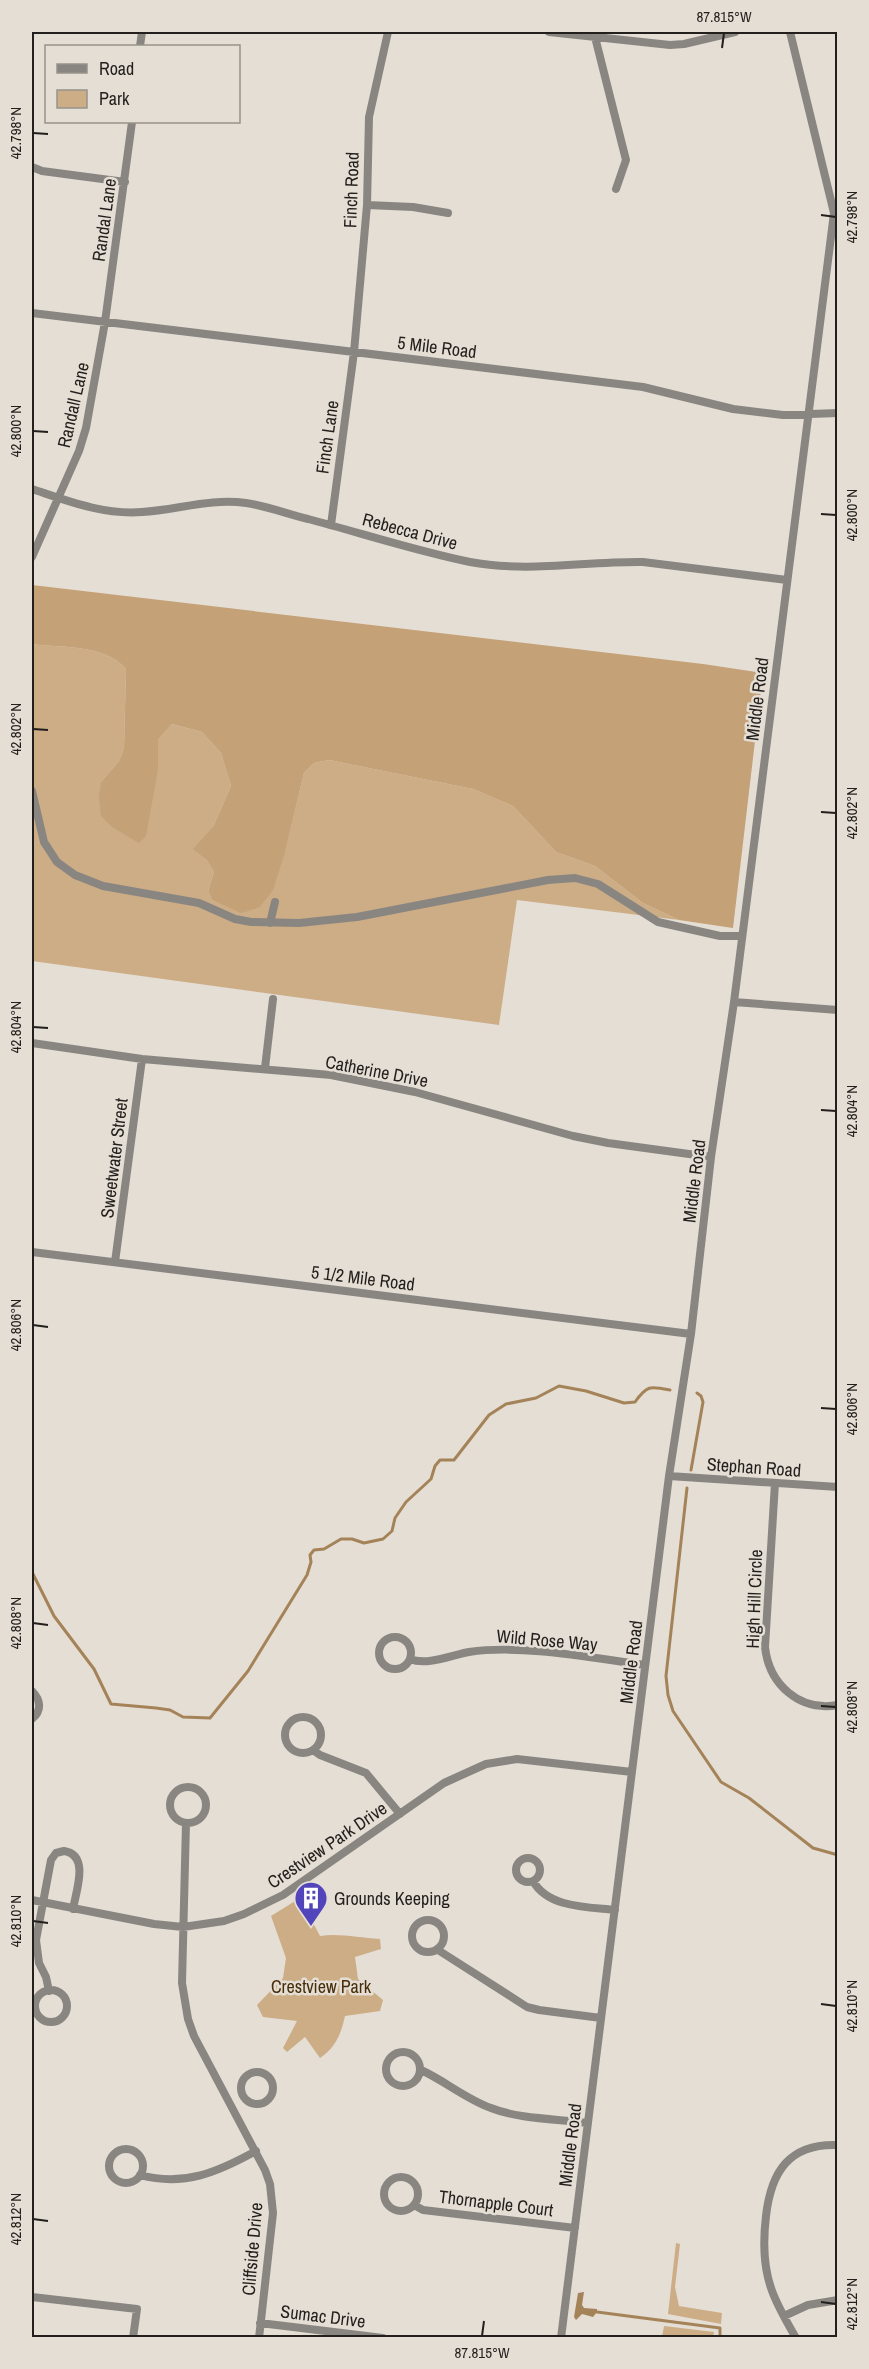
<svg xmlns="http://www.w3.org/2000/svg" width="869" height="2369" viewBox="0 0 869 2369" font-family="'Archivo Narrow',sans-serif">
<rect width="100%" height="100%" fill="#e5ded5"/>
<!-- green -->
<path fill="#cdad86" d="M32,644C62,648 105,644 126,669L124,748L119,761L101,782L113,828L139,842L158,770V740L172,724L202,732L221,753L231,786L213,827L206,859L214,872L208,891L212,900L241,912L259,908L285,851L304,773L314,763L329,760L473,789L513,806L556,852L595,866L643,903L679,920L517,900L499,1025L32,961Z
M300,1898L320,1936C339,1933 360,1938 380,1939L381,1949L355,1957L358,1979L383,2000L380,2011L345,2016C341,2034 336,2047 320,2058L305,2037L287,2052L283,2048L297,2021L263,2017L257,2005L283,1978L286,1958L271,1916Z
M676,2243L680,2244L675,2287L679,2306L722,2313L721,2324L668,2314Z
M664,2326L714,2332L713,2337H662Z"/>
<!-- forest -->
<path fill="#c4a176" d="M32,585L703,664L763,673L733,928L679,920L643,903L595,866L556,852L513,806L473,789L329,760L314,763L304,773L285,852L273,890L259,908L241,913L212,900L208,891L214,872L206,859L193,849L213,827L231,786L221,753L202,732L172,724L158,740V770L146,836L139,843L113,828L101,816L99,797L101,782L119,761L124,748L126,669C105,644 62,648 32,644V620L34,612L32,608Z"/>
<!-- water -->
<path fill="#a58359" d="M584,2292L582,2305L584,2308L597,2309V2312L593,2317L582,2314L576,2320L574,2317L578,2293Z"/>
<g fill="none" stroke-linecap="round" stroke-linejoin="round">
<!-- stream -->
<path stroke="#a58359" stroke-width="3" d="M691,1470L703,1402L701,1396L697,1393
M687,1488L666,1676L668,1695L673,1711L721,1782L749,1798L813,1848L838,1855
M32,1572L54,1616L94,1669L111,1704L156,1708L170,1710L183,1717L210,1718L248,1671L307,1575L311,1562L310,1555L314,1550L324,1549L341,1539H352L364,1543L383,1539L392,1531L395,1518L406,1502L431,1479L435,1466L440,1460H454L489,1415L506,1404L536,1398L559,1386L586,1391L624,1403L635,1402C647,1385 650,1386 670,1390
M597,2312L720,2328V2338"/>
<!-- street -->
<path stroke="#898682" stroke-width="8" d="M549,32L670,45L684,44L735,32
M595,37L626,160L616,189
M140,46L142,32
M32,167L42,171L125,182
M367,205L413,207L448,213
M32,313L643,387L733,409L783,415L838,413
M32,489C68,501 103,515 142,512C177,510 210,498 246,503C267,506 287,514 308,519C361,533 416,551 470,562C529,573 585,561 643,562L787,580
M331,525L354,352L367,205L369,117L388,32
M32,557L79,451L86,428L105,322L132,122
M32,791L44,842L57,862L75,875L103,886L199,903L235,919L251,922L299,923L357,917L548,880L575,878L598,884L658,922L720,936H742
M270,923L275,902
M734,1002L838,1010
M32,1043L142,1059L331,1075L415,1092L573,1136L608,1143L711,1157
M265,1068L273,999
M32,1252L691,1334
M115,1262L142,1059
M669,1476L838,1487
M775,1483L765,1647C769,1684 799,1712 838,1705
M379 1653a16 16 0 1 1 32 0a16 16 0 1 1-32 0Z
M410,1659C427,1666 452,1655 469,1652C522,1644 592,1658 645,1665
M32,1691C41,1700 42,1711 32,1719
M285 1735a18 18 0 1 1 36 0a18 18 0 1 1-36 0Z
M313,1750L320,1755L366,1773L400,1814
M170 1805a18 18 0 1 1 36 0a18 18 0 1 1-36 0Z
M186,1823L182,1983L188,2019L194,2036L265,2170L270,2184L273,2213L259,2338
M516 1870a12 12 0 1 1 24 0a12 12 0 1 1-24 0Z
M533,1881C548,1908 588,1907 615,1910
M32,1900L154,1924L183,1927L224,1921L244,1914L283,1895L444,1783L486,1764L517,1759L632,1772
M412 1936a16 16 0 1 1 32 0a16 16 0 1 1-32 0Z
M438,1950L527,2007L539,2010L601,2018
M35 2006a16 16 0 1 1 32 0a16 16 0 1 1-32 0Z
M49,1991L46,1977L39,1963L36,1940L51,1860L56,1853L64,1851C90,1855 76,1891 73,1909
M386 2069a17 17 0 1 1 34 0a17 17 0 1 1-34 0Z
M421,2070C445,2081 466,2099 491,2108C518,2119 558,2119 588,2123
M241 2088a16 16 0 1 1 32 0a16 16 0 1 1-32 0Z
M109 2166a17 17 0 1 1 34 0a17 17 0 1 1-34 0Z
M140,2175C184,2187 218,2172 256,2151
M384 2194a17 17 0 1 1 34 0a17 17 0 1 1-34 0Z
M414,2205L423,2210L575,2228
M32,2297L137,2309L133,2338
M784,2316L808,2305L838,2300
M260,2323L383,2338
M561,2338L669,1476L691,1334L711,1157L734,1002L834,213L790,32
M796,2338C787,2322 777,2306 771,2288C763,2265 763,2241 766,2216C771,2172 789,2143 838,2145"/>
</g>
<!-- ticks -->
<path fill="none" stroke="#221f1c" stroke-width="2" d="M722,48L724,33M33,133L48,134M821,215L836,217M33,431L48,432M821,514L836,515M33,729L48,730M821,812L836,813M33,1027L48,1028M821,1110L836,1111M33,1325L48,1327M821,1408L836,1409M33,1623L48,1625M821,1706L836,1707M33,1921L48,1923M821,2004L836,2006M33,2219L48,2221M821,2302L836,2304M482,2336L484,2321"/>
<!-- icons -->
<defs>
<symbol id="building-pin" viewBox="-11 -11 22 30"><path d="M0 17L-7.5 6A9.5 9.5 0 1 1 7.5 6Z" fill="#5245bc" stroke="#e5ded5"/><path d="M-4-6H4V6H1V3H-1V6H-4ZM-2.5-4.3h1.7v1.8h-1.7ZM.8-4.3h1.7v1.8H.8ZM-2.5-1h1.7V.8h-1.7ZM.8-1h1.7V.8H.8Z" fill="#fff"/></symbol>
</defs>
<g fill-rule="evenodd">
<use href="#building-pin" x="292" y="1879" width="38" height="52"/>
</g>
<g text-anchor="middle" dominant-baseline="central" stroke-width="5" stroke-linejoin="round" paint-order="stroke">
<!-- street labels -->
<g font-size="18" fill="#221f1c" stroke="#e5ded5">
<text transform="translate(351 190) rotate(-88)">Finch Road</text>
<text transform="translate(104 220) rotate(-82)">Randal Lane</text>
<text transform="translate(437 347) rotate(7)">5 Mile Road</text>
<text transform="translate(73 405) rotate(-77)">Randall Lane</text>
<text transform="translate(327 437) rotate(-82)">Finch Lane</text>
<text transform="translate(410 531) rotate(15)">Rebecca Drive</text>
<text transform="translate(757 699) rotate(-83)">Middle Road</text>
<text transform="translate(377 1071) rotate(11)">Catherine Drive</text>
<text transform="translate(114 1158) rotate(-83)">Sweetwater Street</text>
<text transform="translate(694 1181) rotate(-83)">Middle Road</text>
<text transform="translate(363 1278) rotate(7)">5 1/2 Mile Road</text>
<text transform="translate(754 1467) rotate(4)">Stephan Road</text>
<text transform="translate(754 1599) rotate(-88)">High Hill Circle</text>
<text transform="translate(547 1640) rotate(5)">Wild Rose Way</text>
<text transform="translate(631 1662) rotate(-83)">Middle Road</text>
<text transform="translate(327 1845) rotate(-34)">Crestview Park Drive</text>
<text transform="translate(570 2145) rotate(-83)">Middle Road</text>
<text transform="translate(496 2203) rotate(7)">Thornapple Court</text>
<text transform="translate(252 2249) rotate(-85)">Cliffside Drive</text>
<text transform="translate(323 2316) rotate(7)">Sumac Drive</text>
</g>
<!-- poi labels -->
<g font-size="18" fill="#221f1c" stroke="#e5ded5" text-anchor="start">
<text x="334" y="1898">Grounds Keeping</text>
</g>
<!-- park labels -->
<g font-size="18" fill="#472e0a" stroke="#e5ded5">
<text x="321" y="1986">Crestview Park</text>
</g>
</g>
<!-- border -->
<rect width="869" height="2369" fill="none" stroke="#e5ded5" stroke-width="66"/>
<!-- legend -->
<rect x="45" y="45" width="195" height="78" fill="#e5ded5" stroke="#97928b" stroke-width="1.5"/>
<rect x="57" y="64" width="30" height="9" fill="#898682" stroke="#97928b" stroke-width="1.5"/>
<text x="99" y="75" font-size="18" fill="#221f1c">Road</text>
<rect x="57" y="90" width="30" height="18" fill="#cdad86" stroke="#97928b" stroke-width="1.5"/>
<text x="99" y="105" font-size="18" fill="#221f1c">Park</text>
<rect x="33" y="33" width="803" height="2303" fill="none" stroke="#221f1c" stroke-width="2"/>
<g font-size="15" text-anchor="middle" fill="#221f1c">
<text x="724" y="22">87.815°W</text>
<text transform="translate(16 133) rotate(-90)" y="5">42.798°N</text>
<text transform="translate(852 217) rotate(-90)" y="5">42.798°N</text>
<text transform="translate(16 431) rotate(-90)" y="5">42.800°N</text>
<text transform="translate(852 515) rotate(-90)" y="5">42.800°N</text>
<text transform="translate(16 729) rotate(-90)" y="5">42.802°N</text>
<text transform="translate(852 813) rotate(-90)" y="5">42.802°N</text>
<text transform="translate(16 1027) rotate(-90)" y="5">42.804°N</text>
<text transform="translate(852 1111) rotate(-90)" y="5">42.804°N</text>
<text transform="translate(16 1325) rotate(-90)" y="5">42.806°N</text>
<text transform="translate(852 1409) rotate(-90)" y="5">42.806°N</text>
<text transform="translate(16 1623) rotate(-90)" y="5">42.808°N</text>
<text transform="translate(852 1707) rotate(-90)" y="5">42.808°N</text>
<text transform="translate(16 1921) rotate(-90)" y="5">42.810°N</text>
<text transform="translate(852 2006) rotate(-90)" y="5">42.810°N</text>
<text transform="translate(16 2219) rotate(-90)" y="5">42.812°N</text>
<text transform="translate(852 2304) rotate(-90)" y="5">42.812°N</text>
<text x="482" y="2358">87.815°W</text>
</g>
</svg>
